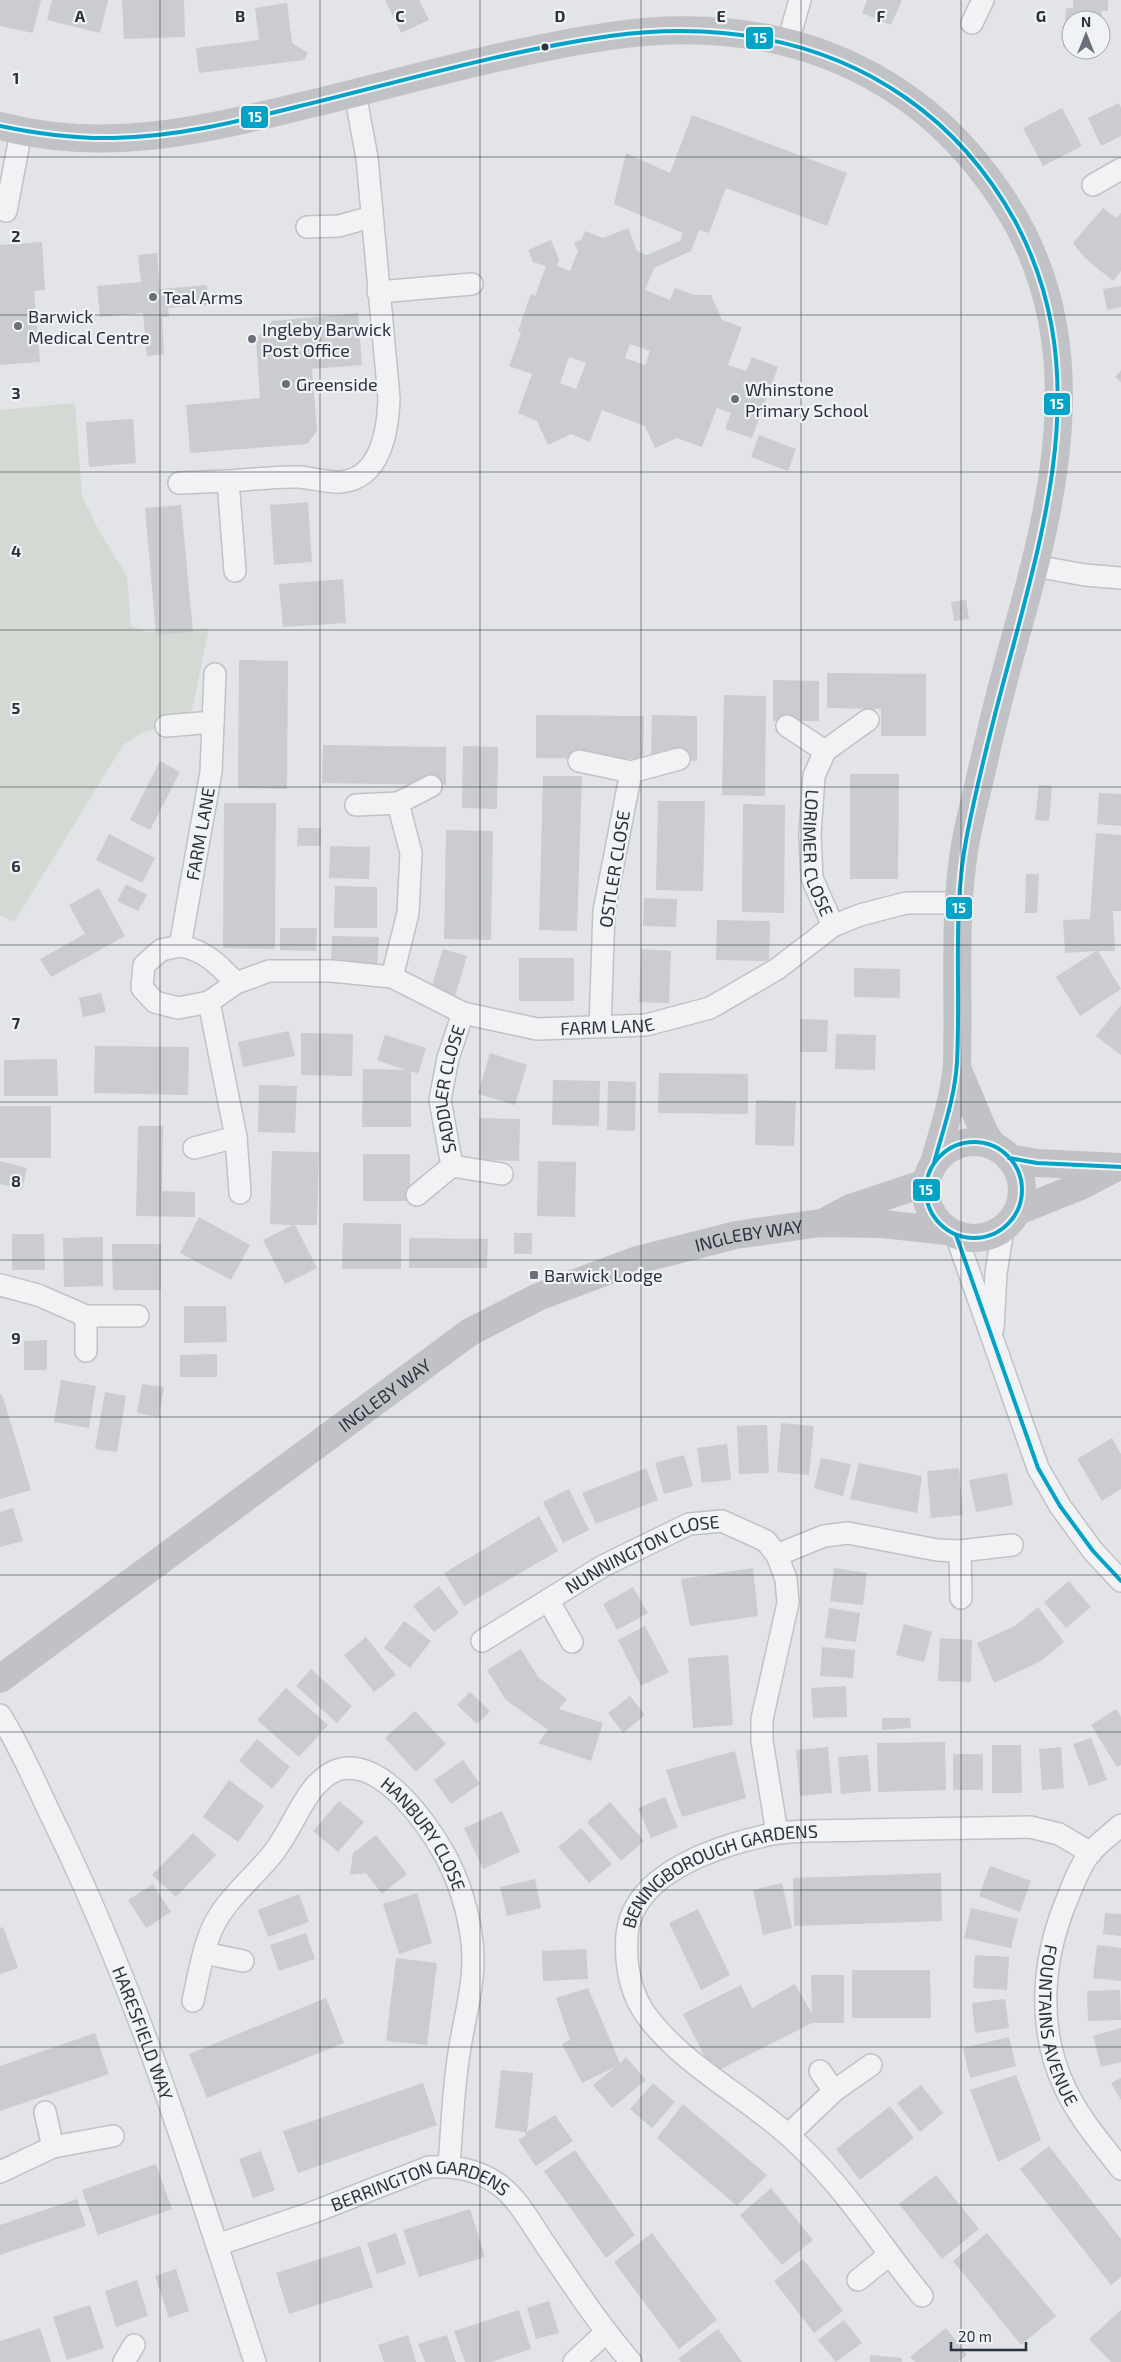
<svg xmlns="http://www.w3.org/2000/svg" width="1121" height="2362" viewBox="0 0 1121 2362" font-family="'Exo 2',sans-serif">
<rect width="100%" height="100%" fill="#e2e4e7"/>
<!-- green -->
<path fill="#d3dad3" d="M75,403L82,496L99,531L127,576L131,626L147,632L209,628L192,711L182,716H157V729L143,732L123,745L14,922L0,915V410Z"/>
<!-- building -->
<path fill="#cacccf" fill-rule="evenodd" d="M0,0H41L33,33L0,26Z
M52,0H108L100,33L47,20Z
M122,0H184L185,37L124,39Z
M385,0H419L429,20L401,33Z
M867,0H902L891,25L862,13Z
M1073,0H1108V11H1102V20H1071V47H1063L1066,8H1073Z
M287,3L292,43L308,53L304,60L199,73L196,48L259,40L255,8Z
M1119,103L1121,108V136L1101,146L1088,118Z
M1062,108L1082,146L1043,166L1023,128Z
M692,115L847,173L827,226L726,188L709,233L699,230L691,251L654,268L645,290L670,300L675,288L694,295H711L722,320L742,327L728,365L746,371L752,357L778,367L752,438L725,429L731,413L717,408L702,447L677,438L655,448L645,426L602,410L590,442L571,434L548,445L537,421L518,413L532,374L509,366L521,333L518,331L531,294L535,296L546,266L533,262L528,250L551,240L559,260L557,266L570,271L578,251L574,243L582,239L585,231L603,238L628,228L637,251L647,255L680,241L683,233L614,204L626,153L670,173ZM630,344L650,351L645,365L625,358ZM569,357L586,363L576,389L560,383Z
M1103,208L1116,218L1121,213V271L1113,281L1085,258L1073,243Z
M42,242L45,290L34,291L40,362L0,365V245Z
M157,253L160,289L207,285L209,305L168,308L169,317H162L164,354L147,356L143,313L100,317L97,286L141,282L138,255Z
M1121,286V307L1107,310L1103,289Z
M358,313L362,365L312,369L317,431L307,444L190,453L186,405L260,398L256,339L272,321Z
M1121,370V382L1115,377Z
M133,419L136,463L89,467L86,422Z
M759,435L796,449L788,471L751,457Z
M308,502L312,562L274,565L270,505Z
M181,505L193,632L156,635L145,508Z
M343,579L346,623L283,627L279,584Z
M966,600L969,619L954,621L951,602Z
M239,660L288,661L287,789L238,788Z
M827,673L926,674V736H881V709L827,708Z
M773,680L819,681V721H773Z
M724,695L766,696L765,796L722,795Z
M536,715L644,716L643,759L536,758Z
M652,715L697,716V761L651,760Z
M323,745L446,747V785L322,783Z
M463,746L498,747L497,809L462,808Z
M160,761L180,772L150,830L130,820Z
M850,774H899L898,879H850Z
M543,776H582L577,931L539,930Z
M1039,785L1052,786L1049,821L1035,820Z
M1099,793L1121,794V826L1097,824Z
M658,801H705L703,891L656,890Z
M224,803H276L275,949L223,948Z
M743,804L785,805L784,913L742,912Z
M298,828H321V846H297Z
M446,830L493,831L491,940L444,939Z
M1096,833L1121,835V911H1113L1115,951H1098L1121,989L1080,1016L1056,977L1096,951L1065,953L1063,920L1090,919Z
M109,834L155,858L142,883L96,860Z
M330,846L370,847L369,879L329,878Z
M1026,874H1039L1037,913H1025Z
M126,884L147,895L138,911L117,901Z
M335,886L377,887V928H334Z
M99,888L125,936L51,977L40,959L85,934L69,905Z
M644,898L677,899L676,927L643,926Z
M717,920L770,921L769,961L716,960Z
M280,928H317L316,951L280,950Z
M332,936L379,937L377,966L331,964Z
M443,949L467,956L455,996L431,989Z
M641,949L671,951L669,1003L639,1002Z
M519,958H574V1001H519Z
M854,968L900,969V998L854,997Z
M101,993L106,1012L83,1017L79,998Z
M1121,1005V1055L1096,1036Z
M800,1019L828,1020L827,1052H800Z
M289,1031L295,1056L243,1067L238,1042Z
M301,1033L353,1034L352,1076L301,1075Z
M836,1034L876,1035L875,1070L835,1069Z
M385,1035L426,1048L418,1074L411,1071V1127H362L363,1069L406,1070L377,1060Z
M95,1046L189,1047L188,1095L94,1093Z
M490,1053L527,1065L515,1105L478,1094Z
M57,1059L58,1096H4V1060Z
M659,1073L748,1074V1114L658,1113Z
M553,1080L600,1081L599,1126L552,1125Z
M608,1081L636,1082L635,1131L607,1130Z
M259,1085L297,1086L295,1133L258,1132Z
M756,1100L796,1101L794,1146L755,1145Z
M0,1106H51V1158H0Z
M479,1118L520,1119L519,1161L479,1160Z
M138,1126H163L162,1191L195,1192V1217L136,1216Z
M272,1151L319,1152L317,1225H295L317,1268L285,1284L263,1240L293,1225L270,1224Z
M363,1154H410V1201H363Z
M0,1161L27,1168L22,1189L0,1184Z
M538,1161L576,1162L575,1217L537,1216Z
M199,1217L250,1245L231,1280L180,1253Z
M343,1223L401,1224V1269H342Z
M514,1233H532V1254H514Z
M12,1234H44L45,1270H12Z
M103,1237V1286L64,1287L63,1238Z
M409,1238L488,1239L487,1268H409Z
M112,1244H161V1290H113Z
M184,1306H226L227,1342L184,1343Z
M47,1340V1370H24V1341Z
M217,1354V1377H180V1355Z
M61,1380L96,1386L89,1428L54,1422Z
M142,1384L164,1387L159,1417L137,1413Z
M105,1392L126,1396L117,1452L95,1449Z
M2,1394L31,1490L0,1499V1395Z
M781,1423L814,1426L809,1475L777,1472Z
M767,1425L769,1473L739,1474L737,1426Z
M1112,1438L1121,1454V1489L1102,1501L1077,1459Z
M727,1444L731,1480L702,1483L697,1448Z
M684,1455L693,1486L664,1494L655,1463Z
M821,1458L851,1464L843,1496L814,1488Z
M859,1463L922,1476L917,1513L850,1499Z
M646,1468L658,1500L596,1524L582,1493Z
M959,1468L963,1515L931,1518L927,1471Z
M1007,1473L1013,1505L976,1512L969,1480Z
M569,1489L589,1530L563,1543L543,1502Z
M13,1508L23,1541L0,1547V1512Z
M539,1516L558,1551L464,1606L444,1573Z
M753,1568L758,1616L690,1626L681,1579Z
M834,1568L867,1573L863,1605L830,1601Z
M1069,1581L1091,1607L1066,1628L1044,1602Z
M439,1586L459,1613L434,1632L413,1606Z
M633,1587L648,1613L617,1630L603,1604Z
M1038,1607L1064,1642L1041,1661L994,1683L977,1643L1015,1626Z
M829,1608L860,1613L856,1642L825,1638Z
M404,1621L431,1641L410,1668L384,1648Z
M904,1624L932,1632L924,1662L896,1655Z
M645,1626L669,1672L641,1686L618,1640Z
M366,1637L396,1675L374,1692L344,1655Z
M940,1638L972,1640L971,1682L938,1681Z
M822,1647L855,1650L853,1678L820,1676Z
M521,1649L538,1677L567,1699L559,1709L603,1723L591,1761L538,1743L548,1730L506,1700L487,1670Z
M728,1655L733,1725L693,1728L688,1658Z
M311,1669L352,1706L337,1723L296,1686Z
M846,1686L847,1717L813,1718L811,1688Z
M286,1688L328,1725L299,1757L257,1720Z
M470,1692L490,1711L477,1724L457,1705Z
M630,1696L645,1715L623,1733L608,1713Z
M1116,1709L1121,1717V1765L1117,1767L1091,1725Z
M415,1711L446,1744L416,1772L385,1738Z
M882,1718H910L911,1728L882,1730Z
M1091,1738L1107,1780L1089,1786L1073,1744Z
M257,1739L290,1767L272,1789L239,1761Z
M945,1742L946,1790L878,1792L877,1743Z
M992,1745H1021L1022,1793H992Z
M828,1747L832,1793L800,1796L796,1750Z
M1061,1747L1064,1788L1042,1790L1039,1749Z
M735,1751L746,1798L682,1817L666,1770Z
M953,1754H983V1790H953Z
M868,1755L871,1791L841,1794L838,1757Z
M463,1760L480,1784L451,1804L434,1780Z
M229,1780L264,1806L238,1842L203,1817Z
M665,1797L678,1827L651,1838L638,1808Z
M339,1801L364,1822L338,1852L313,1831Z
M610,1802L644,1841L621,1861L587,1822Z
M502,1811L520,1852L483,1869L464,1828Z
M581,1828L612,1864L589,1883L558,1847Z
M193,1833L216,1855L176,1897L152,1875Z
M376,1835L407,1874L382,1894L366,1873L350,1875L353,1853Z
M990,1866L1031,1881L1020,1912L979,1896Z
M941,1873L942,1921L794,1926L793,1878Z
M535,1879L541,1908L507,1916L500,1887Z
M782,1883L792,1928L763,1935L753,1890Z
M153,1884L171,1912L146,1928L128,1900Z
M417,1893L432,1943L399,1954L383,1904Z
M299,1894L309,1922L268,1937L258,1910Z
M971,1908L1018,1919L1011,1948L964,1938Z
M698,1909L730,1975L701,1990L669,1923Z
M1105,1913L1121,1914V1936L1103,1934Z
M3,1927L18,1968L0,1974V1928Z
M306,1933L315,1959L279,1971L270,1945Z
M1097,1945L1121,1948V1981L1093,1978Z
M586,1949L588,1979L543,1981L542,1951Z
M975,1955L1009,1957L1007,1990L973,1988Z
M396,1958L437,1963L427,2045L386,2041Z
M852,1970H930L931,2018H852Z
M811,1975H844V2023H812L713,2073L683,2014L741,1985L752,2008L795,1984L812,2014Z
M588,1988L620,2063L626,2057L646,2080L612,2108L593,2085L615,2067L582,2083L562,2044L570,2040L556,1998Z
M1120,1990L1121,2020L1088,2021L1087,1991Z
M326,1998L344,2043L207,2098L189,2054Z
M1005,1999L1009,2028L975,2033L972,2003Z
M1121,2028V2062L1101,2067L1093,2036Z
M95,2033L109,2074L0,2111V2066Z
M1009,2037L1016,2066L970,2078L963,2048Z
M501,2070L533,2073L527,2132L555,2115L573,2141L536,2166L518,2140L526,2135L525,2132L495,2128Z
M1016,2075L1041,2140L998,2162L970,2090Z
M1121,2078V2100L1111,2083Z
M423,2083L437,2125L298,2173L283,2131Z
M653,2083L675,2102L652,2128L630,2109Z
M921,2085L943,2113L920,2132L897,2103Z
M683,2104L767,2175L737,2206L657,2138Z
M890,2106L914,2138L860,2180L836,2149Z
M1049,2146L1121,2239V2277L1111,2285L1020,2169Z
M575,2150L635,2235L606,2258L544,2171Z
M261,2151L275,2190L253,2198L239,2159Z
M156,2164L172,2209L98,2235L82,2190Z
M936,2175L979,2229L942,2259L899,2204Z
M771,2188L813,2240L782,2265L740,2215Z
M77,2199L86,2226L0,2255V2225Z
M470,2209L485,2257L419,2277L403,2230Z
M396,2233L406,2264L377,2274L367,2243Z
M652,2233L717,2320L679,2349L614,2262Z
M987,2233L1056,2316L1021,2345L953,2261Z
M360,2246L373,2287L289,2314L276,2273Z
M803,2259L843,2311L814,2333L774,2281Z
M176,2269L189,2311L169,2318L155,2276Z
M137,2280L148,2316L116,2327L105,2291Z
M549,2301L559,2333L536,2339L527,2308Z
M90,2305L104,2348L67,2360L53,2317Z
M519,2310L531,2349L491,2362H465L454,2331Z
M1121,2310V2362H1111L1089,2339Z
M844,2320L862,2343L836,2362L818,2340Z
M40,2328L51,2362H0V2341Z
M946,2328L967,2355L958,2362H915L910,2357Z
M718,2329L742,2362H681L678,2359Z
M408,2335L416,2362H384L378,2345Z
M447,2335L456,2362H425L418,2344Z
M870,2355L902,2358V2362H870Z"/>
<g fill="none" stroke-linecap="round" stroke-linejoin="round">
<defs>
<g id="street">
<path d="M972,23L983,0"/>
<path d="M788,42L800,0"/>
<path d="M1093,185L1121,169"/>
<path d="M6,211L21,132"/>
<path d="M307,227L339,226L371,217"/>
<path d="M378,292L472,284"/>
<path d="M179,483L228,481"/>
<path d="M1035,566L1085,575L1121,578"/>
<path d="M235,571L228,481C251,480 275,476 298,477C311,478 326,482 340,482C381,479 388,430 389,398L367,158L355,93"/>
<path d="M166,726L213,722"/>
<path id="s1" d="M787,726L825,751L814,776L810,834L812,878L833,926"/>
<path d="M825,751L868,720"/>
<path d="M579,761L631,772L604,911L600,1027"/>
<path d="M631,772L679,759"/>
<path d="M398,803L431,786"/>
<path d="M356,805L398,803L411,853L408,913L392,977"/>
<path id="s2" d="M180,946L211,772L215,674"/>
<path d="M180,946C205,950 219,965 236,983L209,1002L178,1008L155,1002L142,988L144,965L161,950Z"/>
<path id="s3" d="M236,983L269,971H331L392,977L463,1013L537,1029L646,1025L710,1008L777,969L833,926L860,915L906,903H959"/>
<path d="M209,1002L236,1137L240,1193"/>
<path d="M194,1148L236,1137"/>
<path d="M452,1166L502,1174"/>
<path id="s4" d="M417,1195L452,1166L440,1100L448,1058L463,1013"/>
<path d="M956,1235L1038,1468L1060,1506L1093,1551L1121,1581"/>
<path d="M0,1285L38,1295L86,1316H138"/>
<path d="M86,1316V1351"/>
<path d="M993,1328L996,1273L1003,1229"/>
<path d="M960,1551L961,1598"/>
<path d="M777,1555L824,1536L848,1533L937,1550L960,1551L1012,1545"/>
<path d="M548,1600L572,1642"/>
<path id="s5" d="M482,1641L603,1566L689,1524L722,1521L766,1541L777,1555L786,1579L788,1603L762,1719V1741L777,1833"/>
<path id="s6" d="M0,1715C23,1751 39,1792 58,1830C141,2001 196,2182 255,2362"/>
<path id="s7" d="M1121,1825C1111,1834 1099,1843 1090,1853C1080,1866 1074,1882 1068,1897C1042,1958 1036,2027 1065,2088C1079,2118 1101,2143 1121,2169"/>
<path d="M204,1953L243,1961"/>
<path id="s8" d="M193,2001C198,1978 202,1953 211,1931C224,1900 253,1879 274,1852C290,1831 299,1805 316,1785C323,1778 331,1771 341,1769C383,1760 427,1823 445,1855C458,1879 467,1908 471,1934C478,1977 465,2012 459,2053C453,2090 452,2128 449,2166"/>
<path d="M820,2071L834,2091"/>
<path d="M45,2112L53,2147"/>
<path d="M788,2135L834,2091L871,2065"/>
<path d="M0,2172L53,2147L113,2136"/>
<path id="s9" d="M217,2245L314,2212L429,2167C455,2166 477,2169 498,2184C518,2198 532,2225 545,2244C573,2285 599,2325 631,2362"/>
<path d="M858,2280L889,2255"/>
<path id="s10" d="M922,2296C878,2242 841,2181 788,2135C742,2094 683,2065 646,2015C630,1992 625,1963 627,1935C632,1879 700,1853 747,1840C757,1838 768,1834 779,1833C806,1830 835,1831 863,1830C919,1829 975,1828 1030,1827L1059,1834L1091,1853"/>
<path d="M124,2362L134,2345"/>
<path d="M574,2362L605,2333"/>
</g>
</defs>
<!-- street casing -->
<use href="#street" stroke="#c0c2c5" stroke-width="24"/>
<!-- street -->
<use href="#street" stroke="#f1f2f4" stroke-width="21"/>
<!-- secondary -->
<g stroke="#c0c2c5" stroke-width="28">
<path d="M0,126C108,154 202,130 306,105C407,81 508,51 610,36C723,19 832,38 923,110C956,137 982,167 1005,203C1088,330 1060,476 1022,613C1007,666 993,720 981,774C976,797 969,821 965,845C953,917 959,989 957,1062C955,1096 943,1131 934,1163"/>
<path d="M957,1068L984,1132L993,1146"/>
<circle cx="974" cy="1190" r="48"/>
<path d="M1009,1158L1037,1163L1121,1167"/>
<path d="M1018,1211L1083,1185L1117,1167"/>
<path d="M824,1222L850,1208L926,1183"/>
<path id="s11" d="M0,1679L470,1332L538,1297L637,1260L736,1235L820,1223L882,1224L947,1231"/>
</g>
<defs>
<path id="bus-1" d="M0,126C38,134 74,139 113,138C175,137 236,122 296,107C400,82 504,51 610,36C714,22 819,37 906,98C952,130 988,172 1015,221C1091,363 1050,508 1011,654C995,713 979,774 967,835C952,910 961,986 957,1062C955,1097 943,1130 934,1163
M926 1190a48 48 0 1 1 96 0a48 48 0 1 1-96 0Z
M1009,1158L1037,1163L1121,1167
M956,1235L1038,1468L1060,1506L1093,1551L1121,1581"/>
</defs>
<!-- bus-1 casing -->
<use href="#bus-1" stroke="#f0f2f6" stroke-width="8"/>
<!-- bus-1 -->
<use href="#bus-1" stroke="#02a3c7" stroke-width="4"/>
</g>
<!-- grid -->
<path fill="none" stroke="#29323f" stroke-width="1" stroke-opacity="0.55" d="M160,0V2362M320,0V2362M480,0V2362M641,0V2362M801,0V2362M961,0V2362M0,157H1121M0,315H1121M0,472H1121M0,630H1121M0,787H1121M0,945H1121M0,1102H1121M0,1260H1121M0,1417H1121M0,1575H1121M0,1732H1121M0,1890H1121M0,2047H1121M0,2205H1121"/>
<!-- markers -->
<circle fill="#29323f" stroke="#f0f2f6" stroke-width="2" cx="545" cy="47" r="4.5"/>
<g fill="#6a707a" stroke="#f0f2f6" stroke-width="2">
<circle cx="153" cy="297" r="5"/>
<circle cx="18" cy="326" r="5"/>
<circle cx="252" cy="339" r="5"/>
<circle cx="286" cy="384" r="5"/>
<circle cx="735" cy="399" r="5"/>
<rect x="529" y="1270" width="10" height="10" rx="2.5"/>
</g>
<g text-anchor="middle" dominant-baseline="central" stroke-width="4.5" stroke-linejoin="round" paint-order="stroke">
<!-- poi labels -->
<g font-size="18" fill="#29323f" stroke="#f0f2f6" text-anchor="start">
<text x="163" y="297">Teal Arms</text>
<text x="28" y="316">Barwick<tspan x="28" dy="21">Medical Centre</tspan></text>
<text x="262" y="329">Ingleby Barwick<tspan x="262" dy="21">Post Office</tspan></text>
<text x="296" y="384">Greenside</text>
<text x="745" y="389">Whinstone<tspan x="745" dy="21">Primary School</tspan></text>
<text x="544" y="1275">Barwick Lodge</text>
</g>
<!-- street labels -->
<g font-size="18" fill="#29323f" stroke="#f0f2f6">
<text stroke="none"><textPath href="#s2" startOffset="114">FARM LANE</textPath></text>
<text stroke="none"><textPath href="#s1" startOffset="151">LORIMER CLOSE</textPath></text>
<text transform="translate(614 869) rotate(-81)">OSTLER CLOSE</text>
<text stroke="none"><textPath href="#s3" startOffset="384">FARM LANE</textPath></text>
<text stroke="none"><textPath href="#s4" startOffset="124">SADDLER CLOSE</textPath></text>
<text stroke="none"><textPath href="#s11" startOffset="881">INGLEBY WAY</textPath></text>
<text stroke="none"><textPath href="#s11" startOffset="478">INGLEBY WAY</textPath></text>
<text stroke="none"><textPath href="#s5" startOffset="184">NUNNINGTON CLOSE</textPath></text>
<text stroke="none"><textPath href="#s8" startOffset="396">HANBURY CLOSE</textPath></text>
<text stroke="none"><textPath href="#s10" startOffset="601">BENINGBOROUGH GARDENS</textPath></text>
<text stroke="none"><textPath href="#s7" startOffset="224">FOUNTAINS AVENUE</textPath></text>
<text stroke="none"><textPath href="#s6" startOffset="349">HARESFIELD WAY</textPath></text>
<text stroke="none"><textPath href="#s9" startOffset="216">BERRINGTON GARDENS</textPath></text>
</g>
</g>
<g font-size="16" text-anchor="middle" font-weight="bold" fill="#29323f" stroke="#f0f2f6" stroke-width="4.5" stroke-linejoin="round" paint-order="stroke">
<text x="80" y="22">A</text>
<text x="240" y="22">B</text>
<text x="400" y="22">C</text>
<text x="560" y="22">D</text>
<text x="721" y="22">E</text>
<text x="881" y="22">F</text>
<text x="1041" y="22">G</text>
<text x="16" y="84">1</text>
<text x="16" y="242">2</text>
<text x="16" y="399">3</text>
<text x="16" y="557">4</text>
<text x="16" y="714">5</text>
<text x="16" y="872">6</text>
<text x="16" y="1029">7</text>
<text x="16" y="1187">8</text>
<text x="16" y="1344">9</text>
</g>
<g stroke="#f0f2f6" stroke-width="2">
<rect x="745" y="26" width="29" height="24" rx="5" fill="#02a3c7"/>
<rect x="240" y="105" width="29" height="24" rx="5" fill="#02a3c7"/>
<rect x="1043" y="392" width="28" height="24" rx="5" fill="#02a3c7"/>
<rect x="945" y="896" width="28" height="24" rx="5" fill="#02a3c7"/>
<rect x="912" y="1178" width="29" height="24" rx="5" fill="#02a3c7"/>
</g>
<g font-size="14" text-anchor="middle" font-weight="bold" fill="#fff">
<text x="760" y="43">15</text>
<text x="255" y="122">15</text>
<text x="1057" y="409">15</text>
<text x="959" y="913">15</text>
<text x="926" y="1195">15</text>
</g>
<!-- north arrow -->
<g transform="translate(1086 35)"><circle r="24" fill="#f0f2f6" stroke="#a0a5ad"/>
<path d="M0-4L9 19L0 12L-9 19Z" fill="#6a707a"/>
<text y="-8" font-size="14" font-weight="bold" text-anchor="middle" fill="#29323f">N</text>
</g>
<!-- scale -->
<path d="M951 2342v8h75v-8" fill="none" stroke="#29323f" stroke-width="2.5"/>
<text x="958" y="2342" font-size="15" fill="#29323f" stroke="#f0f2f6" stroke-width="4" paint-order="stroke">20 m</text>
</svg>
